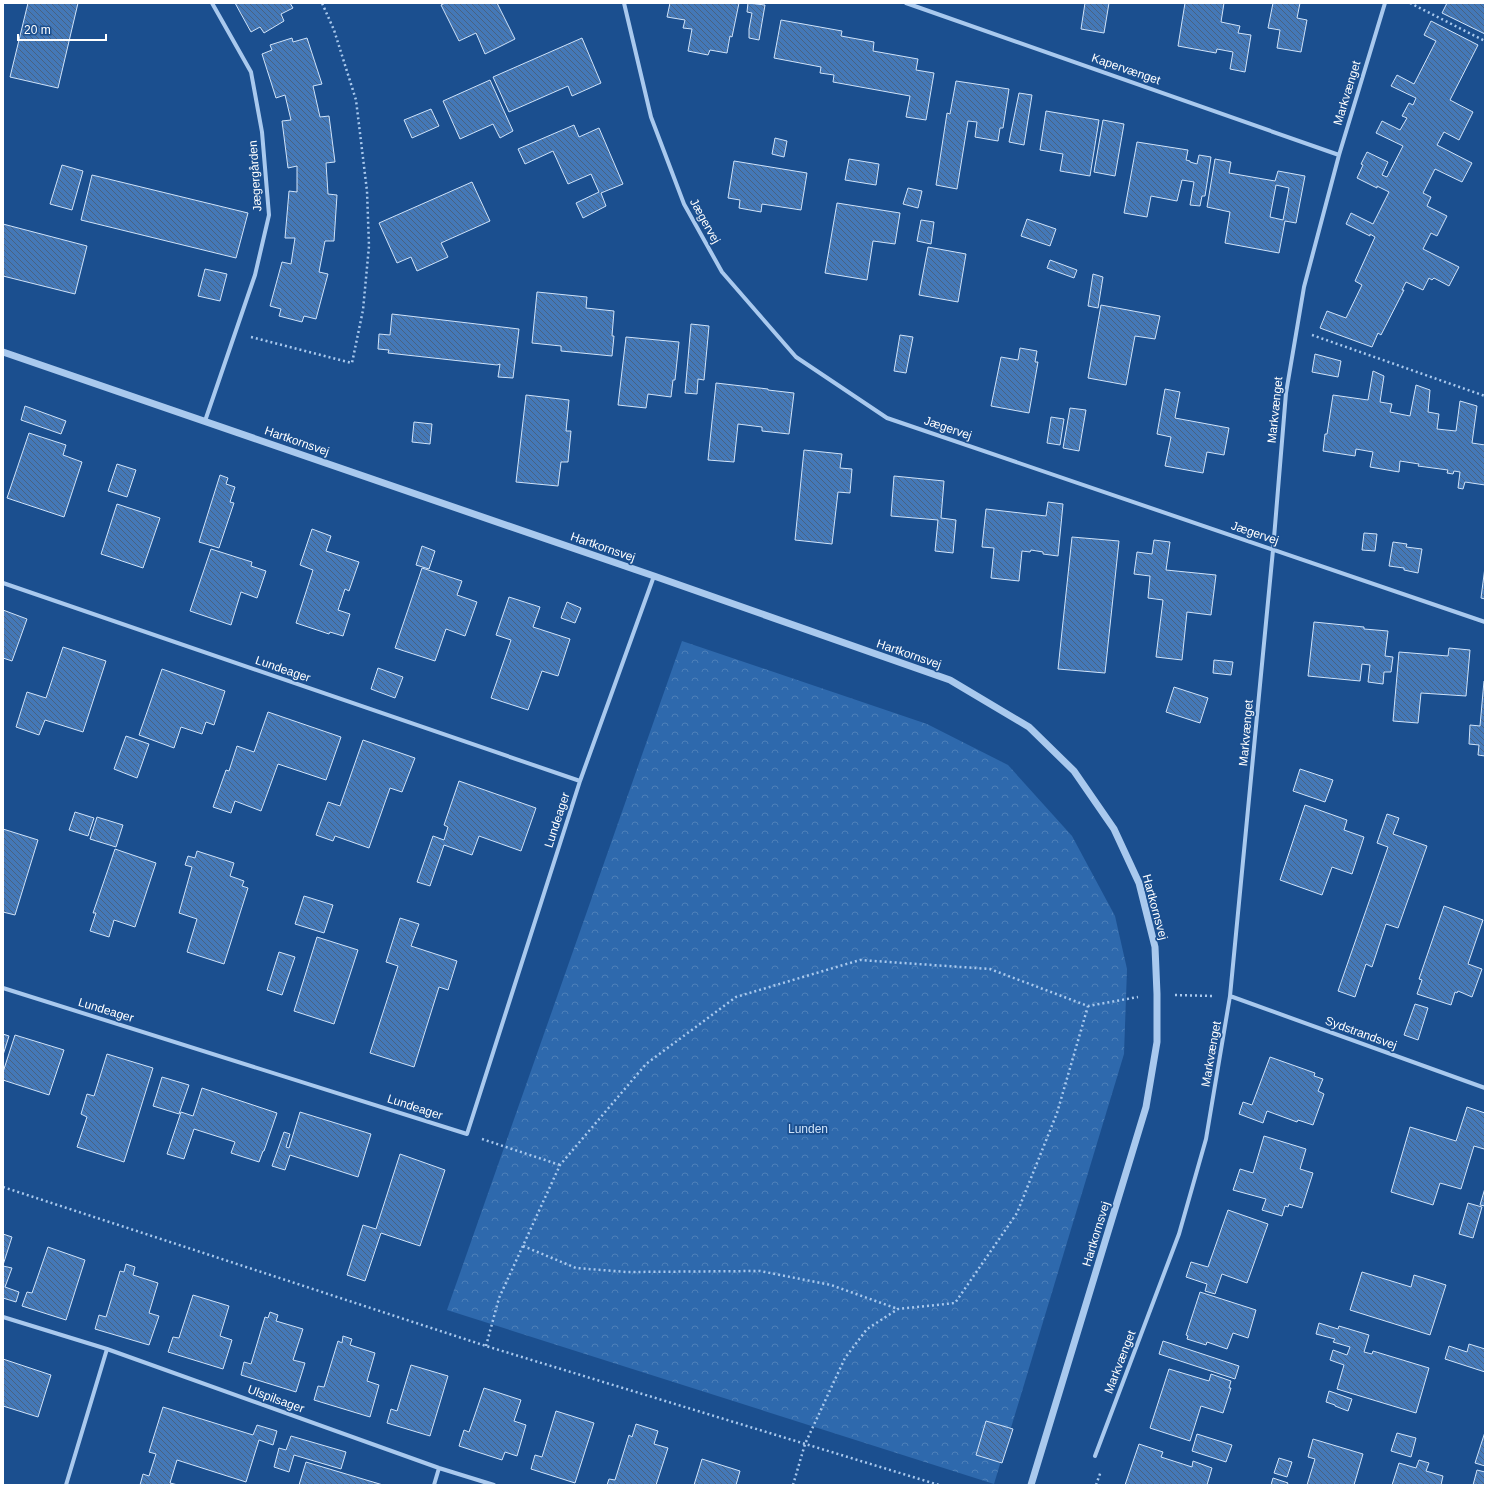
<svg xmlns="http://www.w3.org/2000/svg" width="1488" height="1488" viewBox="0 0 1488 1488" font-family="Arial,sans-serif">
<defs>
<pattern id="forest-crowns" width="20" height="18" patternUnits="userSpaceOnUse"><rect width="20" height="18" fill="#2e69ad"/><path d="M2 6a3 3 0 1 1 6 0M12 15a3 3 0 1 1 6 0" fill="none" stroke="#4d80b9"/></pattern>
<pattern id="building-back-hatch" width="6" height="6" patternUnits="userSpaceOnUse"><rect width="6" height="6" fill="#4478b7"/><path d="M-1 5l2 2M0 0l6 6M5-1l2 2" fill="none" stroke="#486282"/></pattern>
</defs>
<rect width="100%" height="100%" fill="#1b4f8f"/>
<!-- forest -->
<path fill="url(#forest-crowns)" d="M682,641L927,724L1008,765L1072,836L1115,916L1127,969L1124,1054L994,1484L447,1310Z"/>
<!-- building -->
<path fill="url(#building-back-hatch)" stroke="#cfe3fa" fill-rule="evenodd" d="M28,3H78L58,88L10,77Z
M235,3H290L293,8L281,14L284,21L264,33L260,27L251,32Z
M445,3H497L515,39L485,54L476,33L459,41L441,5Z
M670,3H739L732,37L730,36L727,53L710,50L708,55L688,51L692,29L683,28L685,20L667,17Z
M748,3L765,5L759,40L749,38V29L752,13L747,12Z
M1085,3H1109L1104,33L1081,29Z
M1185,3H1224L1221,22L1240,26L1238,33L1251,35L1245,72L1230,69L1233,52L1217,49L1216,53L1178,46Z
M1273,3H1300L1297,18L1307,20L1301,52L1277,48L1280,30L1268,28Z
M1447,3H1485V34L1442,13Z
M781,20L842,31L841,36L874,42L873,51L918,59L916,70L934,73L926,120L906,117L910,96L833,82L834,75L820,73L821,67L774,58Z
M1431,21L1478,45L1450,100L1473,112L1459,140L1444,132L1437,145L1472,163L1462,182L1435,169L1423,193L1431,197L1427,206L1447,216L1437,236L1431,233L1423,249L1459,267L1449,286L1434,278L1432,280L1429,278L1423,290L1406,282L1402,290H1404L1381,335L1378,333L1372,347L1320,328L1327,311L1346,318L1362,285L1355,281L1375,237L1370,234V236L1346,224L1351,213L1373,224L1389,192L1377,186V188L1357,178L1363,165L1361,164L1367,152L1388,162L1382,175L1387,177L1403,146L1376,133L1382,121L1400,130L1407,118L1402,116L1409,103L1413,105L1416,98L1391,86L1397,75L1414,84L1436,41L1424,35Z
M292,38L293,42L307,38L322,84L313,86L320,117L329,116L335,162L326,163L328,194L337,195L334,241H325L319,272L328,274L316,319L304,316L302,322L279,316L281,309L270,306L282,262L291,264L295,238H285L289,191L297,192V166L288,168L282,121L291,120L285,95L276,98L262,54L272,50L270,45Z
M582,38L601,83L572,96L568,86L509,112L493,77Z
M490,80L513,131L500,138L493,124L460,139L443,101Z
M956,81L1009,89L1003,128H1000L998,141L975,137L977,122L968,121L957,189L936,185L947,113L950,114Z
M1019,93L1032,95L1024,145L1009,142Z
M431,109L439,126L412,138L404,120Z
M1046,111L1099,120L1090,176L1060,171L1063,154L1040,150Z
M1103,120L1124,124L1115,176L1094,172Z
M574,125L579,137L599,128L623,184L601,193L606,206L583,218L576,203L599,192L591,174L568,184L553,151L525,164L518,149Z
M775,138L787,141L784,157L772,154Z
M1137,142L1188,150L1186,160L1190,161V162L1197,164L1199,155L1211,157L1205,196H1202L1200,206L1190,205L1194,182L1182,180L1177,201L1151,196L1147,217L1124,213Z
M849,159L879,164L876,185L845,180Z
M1215,159L1231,162L1229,173L1275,181L1278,171L1305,176L1296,223L1285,221L1279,253L1225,243L1230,212L1207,207ZM1276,185L1289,188L1283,220L1270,217Z
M734,161L807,173L801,210L762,204L761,212L739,208L740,200L728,198Z
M62,165L83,171L72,210L50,204Z
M92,175L248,213L236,258L81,220Z
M472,182L490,221L441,243L448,257L417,271L411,257L397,263L379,223Z
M908,188L922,191L918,208L903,204Z
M837,203L900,213L895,244L873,241L867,280L825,273Z
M1027,219L1056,229L1050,246L1021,236Z
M921,220L934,222L931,244L917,241Z
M3,224L87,246L75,294L3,276Z
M928,247L966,254L958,302L919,295Z
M1050,260L1077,270L1074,278L1047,268Z
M205,269L227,274L220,301L198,296Z
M1093,274L1103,277L1098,308L1088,306Z
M537,292L587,297L586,308L614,311L612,336H614L612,356L561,351V346L532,343Z
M1101,305L1160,316L1155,339L1135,336L1126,385L1088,378Z
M392,314L519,329L513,378L498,377L500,364L497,365L388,353L389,350L378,349L379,334L390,335Z
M691,324L709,326L704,380L698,379L697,394L685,393Z
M900,335L913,337L906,373L894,371Z
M626,337L679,342L675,380H673L671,397L648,394L646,408L618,405Z
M1020,348L1037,351L1035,362H1038L1029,413L991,406L1001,357L1018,360Z
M1315,354L1341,361L1338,377L1312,372Z
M1373,371L1384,376L1380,402L1392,404L1390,412L1410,416L1416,385L1430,390L1428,412L1439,414L1437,429L1456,431L1460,401L1477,406L1472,443L1485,445V485L1465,482L1463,489L1458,488L1460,472L1454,471L1453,474L1447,473L1448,470L1418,466L1419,464L1400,461L1399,472L1370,467L1373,452L1356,449L1355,456L1323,451L1325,434H1327L1333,395L1368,400Z
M716,383L768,389V390L794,393L789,434L762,431V427L738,424L734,462L708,460Z
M1165,389L1180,392L1175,418L1229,428L1224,455L1207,452L1203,473L1165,466L1171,437L1157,434Z
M526,395L569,400L566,431H571L568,462H561L558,486L516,482Z
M25,406L66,421L61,434L21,420Z
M1070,408L1086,410L1079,451L1063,448Z
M1051,417L1064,419L1060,445L1047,443Z
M414,422L432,424L430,444L412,442Z
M29,433L66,445L63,455L82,462L64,517L7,498Z
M804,450L842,454L840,468L852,469L850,493L838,492L832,544L795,540Z
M117,464L136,470L127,497L108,491Z
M220,475L228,478L226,484L235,487L230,502L234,503L219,548L199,542Z
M894,476L944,481L941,518L956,520L953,553L935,551L938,520L891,516Z
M1048,502L1063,504L1058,556L1043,554V552L1031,550L1030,552L1022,551L1019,581L991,578L994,548L982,547L986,509L1046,516Z
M117,504L160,518L143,568L101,554Z
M312,529L331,536L326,551L359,562L349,591L345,589L338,610L350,614L343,636L330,632L329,634L296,623L313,570L300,565Z
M1364,533L1377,534L1375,551L1362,550Z
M1072,537L1119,541L1105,673L1058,669Z
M1154,540L1170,542L1166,570L1216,575L1211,615L1187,612L1182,660L1156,657L1163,600L1148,598L1150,576L1134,574L1137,552L1152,554Z
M1393,542L1407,544L1406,547L1422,549L1418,573L1404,570V568L1389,566Z
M422,546L435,551L429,569L416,565Z
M211,549L252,562L251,566L266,571L257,598L241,592L231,625L190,611Z
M1485,567V599L1481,598Z
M422,568L462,581L457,595L477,602L465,636L446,629L435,661L395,648Z
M509,597L540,607L533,627L570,639L558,676L542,671L528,710L491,698L511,640L496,635Z
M567,602L581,608L575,623L561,618Z
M3,610L27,619L12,661L3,658Z
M1314,622L1364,627V629L1388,631L1385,656L1393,657L1391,672H1384L1383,684L1368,682L1370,665L1362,664L1360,681L1308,676Z
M63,647L106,661L83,732L45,720L39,735L16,727L27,692L46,698Z
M1449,648L1470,650L1466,696L1421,693L1418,723L1393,721L1399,652L1448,656Z
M1214,660L1233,662L1231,675L1213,673Z
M378,668L403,677L395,698L371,689Z
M162,669L225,691L214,725L206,722L202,734L181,727L174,748L139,735Z
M1484,681H1485V756L1478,755L1479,745L1469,744L1470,725L1480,726Z
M1174,687L1208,698L1200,723L1166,712Z
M268,712L341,737L326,780L278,764L261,811L235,801L231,813L213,807L226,770L229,771L237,746L254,752Z
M126,736L149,744L137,778L114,769Z
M363,740L415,758L402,792L390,788L369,848L335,836L333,841L316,835L328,802L340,806Z
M1300,769L1333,780L1325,802L1293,791Z
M459,781L536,808L521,851L479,836L472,855L444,845L430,886L417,882L433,836L444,840L448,827L444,825Z
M1305,805L1347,820L1344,830L1364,837L1352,874L1332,867L1322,895L1280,880Z
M75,812L94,818L88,836L69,830Z
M1387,814L1399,818L1393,834L1427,846L1398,928L1386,924L1372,967L1366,964L1355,997L1338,991L1388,847L1377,843Z
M97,817L123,825L116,847L90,839Z
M3,829L38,840L15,915L3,912Z
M115,849L156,863L135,927L114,920L109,937L90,931L96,913H93Z
M197,851L234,863L230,876L244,881L242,886L248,888L224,964L187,952L197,919L179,913L192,867L185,865L188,856L195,858Z
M304,896L333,905L324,933L295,924Z
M1444,906L1483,920L1468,964L1482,969L1472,997L1458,991L1457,993L1455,992L1451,1005L1417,994L1422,980L1419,979Z
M400,918L419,924L411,946L457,961L448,990L439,987L414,1067L370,1053L398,966L386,962Z
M317,937L358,950L334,1024L294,1011Z
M279,952L295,957L282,995L267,990Z
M1415,1004L1428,1008L1418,1040L1404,1035Z
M3,1034L9,1036L3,1055Z
M15,1035L64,1050L49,1095L3,1080V1072Z
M107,1054L153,1068L124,1162L77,1147L87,1117L81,1114L87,1094L94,1096Z
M1270,1057L1315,1073L1314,1076L1323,1079L1318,1091L1324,1094L1313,1125L1298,1120L1297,1122L1267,1111L1263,1123L1239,1114L1243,1102L1252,1105Z
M162,1077L189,1085L179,1114L153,1106Z
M202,1088L277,1113L264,1151H263L259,1162L231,1153L235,1142L194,1129L184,1159L167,1154L181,1112L193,1116Z
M1467,1107L1485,1113V1146L1484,1149L1474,1146L1461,1189L1440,1183L1433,1205L1391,1192L1410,1127L1456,1141Z
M300,1112L371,1134L358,1177L290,1155L285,1170L272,1166L284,1132L290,1134L286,1147L289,1148Z
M1264,1136L1306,1149L1300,1169L1313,1173L1302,1208L1289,1204L1288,1207L1285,1206L1282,1216L1262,1210L1266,1199L1233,1190L1240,1169L1253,1173Z
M400,1154L445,1170L420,1246L381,1233L365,1281L347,1275L363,1225L376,1229Z
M1485,1188V1206L1480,1205Z
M1468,1203L1482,1207L1473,1238L1459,1234Z
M1228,1210L1268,1224L1247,1283L1222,1274L1215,1294L1205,1291L1207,1284L1186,1277L1191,1262L1208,1267Z
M3,1234L12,1237L3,1265Z
M48,1247L85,1260L66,1320L22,1306L27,1292L32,1293Z
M126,1264L135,1267L133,1275L158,1283L149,1313L159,1316L149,1345L95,1329L99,1315L106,1317L120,1271L124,1272Z
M3,1266L12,1268L5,1287L19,1292L16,1302L3,1298Z
M1362,1272L1411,1287L1414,1275L1446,1285L1430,1335L1350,1310Z
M1200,1292L1256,1310L1248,1338L1233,1333L1227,1349L1207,1342L1206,1345L1187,1339L1188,1336L1186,1335Z
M193,1295L229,1306L220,1336L232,1340L223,1369L168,1352L173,1337L179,1338Z
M270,1312L278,1315L276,1321L303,1329L293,1360L305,1363L296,1392L241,1375L244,1362L251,1364L265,1317L268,1318Z
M1319,1323L1338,1329L1339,1326L1369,1335L1364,1352L1372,1354L1373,1351L1429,1368L1416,1413L1337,1389L1344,1365L1330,1360L1333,1350L1347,1355L1350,1347L1333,1342L1335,1339L1316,1334Z
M343,1336L352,1339L350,1345L375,1353L367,1381L379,1385L370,1417L314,1400L318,1386L324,1387L338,1341L342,1343Z
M1163,1341L1239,1366L1235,1379L1159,1354Z
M1469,1344L1485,1349V1372L1445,1359L1449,1346L1467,1352Z
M3,1359L51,1375L38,1417L3,1406Z
M411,1365L448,1376L430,1436L387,1423L391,1409L397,1411Z
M1169,1369L1209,1381L1211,1374L1231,1381L1229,1388H1231L1223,1413L1201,1406L1190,1441L1150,1428Z
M484,1388L521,1400L514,1421L526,1425L517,1456L505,1452L502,1460L459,1446L464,1430L469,1432Z
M1329,1391L1352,1399L1348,1411L1335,1406V1405L1326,1402Z
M163,1407L253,1435L257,1425L277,1431L273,1445L259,1440L246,1482L177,1460L170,1483L178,1485H140L143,1474L149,1476L156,1454L149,1452Z
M556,1411L594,1423L575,1483L531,1469L535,1455L542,1457Z
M986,1421L1013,1429L1002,1463L976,1455Z
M636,1424L658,1431L654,1444L668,1448L656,1485H607L609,1479L615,1480L629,1435L632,1437Z
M1485,1432V1466L1475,1463Z
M1397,1433L1416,1438L1411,1457L1391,1451Z
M1197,1434L1232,1445L1226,1462L1192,1451Z
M291,1436L346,1452L341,1469L294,1455L289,1472L274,1467L279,1448L286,1450Z
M1313,1439L1363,1454L1354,1485H1307L1315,1459L1308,1457Z
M1139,1444L1163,1452L1161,1457L1192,1467L1193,1461L1212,1468L1207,1485H1125Z
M1279,1458L1292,1462L1287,1477L1274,1473Z
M702,1459L740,1471L736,1485H694Z
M1419,1460L1429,1463L1426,1471L1443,1476L1441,1485H1392L1399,1463L1416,1468Z
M306,1462L383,1485H299Z
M1477,1470L1485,1472V1485H1473Z
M1273,1478L1288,1483L1287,1485H1271Z"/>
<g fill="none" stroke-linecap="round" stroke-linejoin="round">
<!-- path -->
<path stroke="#a9c9ee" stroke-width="2.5" stroke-dasharray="2 3" stroke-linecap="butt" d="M1410,3L1485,41
M1312,335L1485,396
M251,337L352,363L363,310L369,246L367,191L356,100L334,30L322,3
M1175,995L1212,996
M482,1139L560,1165
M3,1187L486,1346L939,1485
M523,1246L576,1268L627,1272L760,1271L831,1285L898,1309
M486,1346L499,1298L560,1165L646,1064L736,997L860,960L990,969L1088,1006L1138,997
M793,1485L805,1444L845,1358L867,1329L898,1309L955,1303L1017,1213L1057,1113L1088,1006
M1096,1485L1101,1471"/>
<!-- minor -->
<path stroke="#a9c9ee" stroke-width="4" d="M624,3L651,117L684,204L722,272L796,357L887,418L1485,622
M906,3L1339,155
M205,421L255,275L269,215L262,132L251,72L212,3
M3,583L580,781
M3,988L467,1134L580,781L654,576
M1230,996L1485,1088
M3,1317L107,1349L439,1468L494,1485
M1095,1456L1179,1234L1206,1139L1230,996L1273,550L1286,393L1304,287L1339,155L1385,3
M66,1485L107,1349
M434,1485L439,1468"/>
<!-- tertiary -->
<path stroke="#a9c9ee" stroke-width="7" d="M3,352L654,576L950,680L1029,727L1074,771L1114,829L1139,883L1155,947L1157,994V1042L1146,1107L1031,1485"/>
</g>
<g text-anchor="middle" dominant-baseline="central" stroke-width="3.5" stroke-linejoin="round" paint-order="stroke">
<!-- street labels -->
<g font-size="12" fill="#fff" stroke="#1b4f8f">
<text transform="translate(1126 69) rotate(19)">Kapervænget</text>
<text transform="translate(1347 93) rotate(-73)">Markvænget</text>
<text transform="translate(255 176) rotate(-94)">Jægergården</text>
<text transform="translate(705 221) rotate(61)">Jægervej</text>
<text transform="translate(1275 410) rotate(-84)">Markvænget</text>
<text transform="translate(948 428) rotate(19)">Jægervej</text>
<text transform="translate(297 441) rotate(19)">Hartkornsvej</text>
<text transform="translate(1255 533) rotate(19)">Jægervej</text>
<text transform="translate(603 547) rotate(19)">Hartkornsvej</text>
<text transform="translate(909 654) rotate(19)">Hartkornsvej</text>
<text transform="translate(283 669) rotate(19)">Lundeager</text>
<text transform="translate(1246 733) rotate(-85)">Markvænget</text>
<text transform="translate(557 820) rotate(-72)">Lundeager</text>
<text transform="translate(1155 907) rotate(75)">Hartkornsvej</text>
<text transform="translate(106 1010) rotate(17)">Lundeager</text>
<text transform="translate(1361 1033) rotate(20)">Sydstrandsvej</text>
<text transform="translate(1211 1054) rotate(-80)">Markvænget</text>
<text transform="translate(415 1107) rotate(18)">Lundeager</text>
<text transform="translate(1096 1234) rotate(-73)">Hartkornsvej</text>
<text transform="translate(1120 1362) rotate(-69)">Markvænget</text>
<text transform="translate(276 1399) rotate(20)">Ulspilsager</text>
</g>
<!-- park labels -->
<g font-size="12" fill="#cfe3fa" stroke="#1b4f8f">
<text x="808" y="1129">Lunden</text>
</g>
</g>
<!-- border -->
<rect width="1488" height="1488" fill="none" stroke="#ffffff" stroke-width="8"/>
<!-- scale -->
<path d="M18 34v6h88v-6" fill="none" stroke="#ffffff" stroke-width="2"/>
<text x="24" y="34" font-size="12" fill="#ffffff" stroke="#1b4f8f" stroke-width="3" paint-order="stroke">20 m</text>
</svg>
